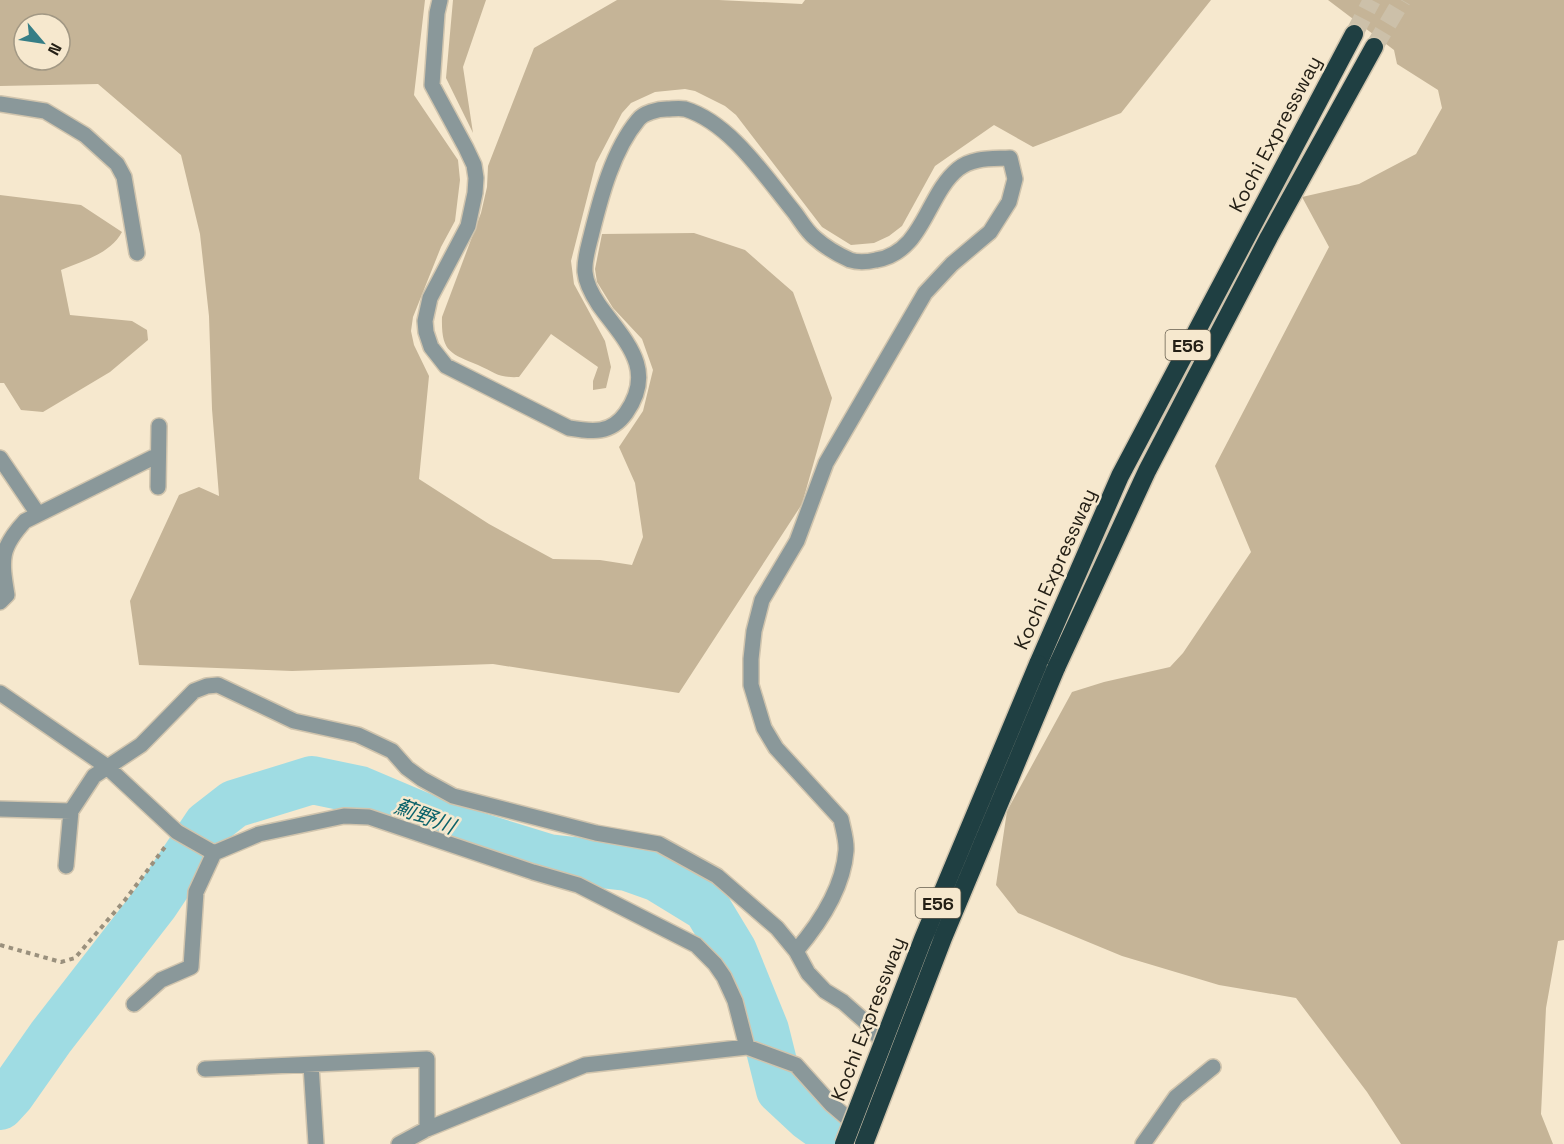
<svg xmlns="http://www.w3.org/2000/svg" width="1564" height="1144" viewBox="0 0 1564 1144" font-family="'Space Grotesk','Noto Sans JP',sans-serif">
<rect width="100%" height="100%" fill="#f6e8ce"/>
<!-- green -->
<path fill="#c5b497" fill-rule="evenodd" d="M0,0H425L414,95L458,160L460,180L455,221L441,247L413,317L411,331L414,345L429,376L419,479L489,524L553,559L600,560L632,565L643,537L635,483L619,447L643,411L653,370L642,339L613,308L597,282L595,269L602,234L694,233L745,250L793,292L832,398L802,504L679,693L493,664L292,671L139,665L130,601L179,495L199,487L219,496L212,409L209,316L200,234L181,155L98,84L0,86ZM24,24H60V60H24Z
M453,0H486L463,67L473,133L446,78Z
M617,0H719L802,4L805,0H1211L1121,113L1033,147L994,125L935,166L902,226L889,236L874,243L851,245L822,227L736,115L725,106L695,91L685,89L655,92L631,103L622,113L596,163L571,261L574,284L605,341L611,367L606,388L593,390V381L598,367L551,334L519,377C498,378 496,373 478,365C450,353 441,352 442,317L481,213L487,187L488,166L534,48Z
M1328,0H1564V940L1558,941L1546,1008L1541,1114L1553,1144H1401L1367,1092L1296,998L1219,985L1122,956L1018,913L996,885L1007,811L1072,692L1104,682L1170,667L1183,653L1251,552L1215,466L1329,247L1302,197L1359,184L1416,154L1442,108L1438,90L1397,64L1394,50Z
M0,195L81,205L122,232C110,254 83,261 61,270L70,315L132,321L147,330L148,340L110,372L43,412L21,410L4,383H0Z"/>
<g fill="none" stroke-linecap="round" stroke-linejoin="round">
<!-- river -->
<path stroke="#9fdce3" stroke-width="48" d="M0,1106L11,1094L51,1037L155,903L207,825L234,804L312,780L360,790L445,826L548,858L627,867L658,878L707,908L733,951L765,1030L780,1090L809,1117L847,1144"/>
<!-- highway-tunnel -->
<path stroke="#ccc0a9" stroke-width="18" stroke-dasharray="18 9" stroke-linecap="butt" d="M1354,34L1372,0
M1374,47L1402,0"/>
<defs>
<path id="minor" d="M440,0L437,13L432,85L466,148L474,165L476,178L475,193L468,226L430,298L425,321L426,332L431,347L446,366L569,428C593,432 611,434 626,413C657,369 625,341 599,305C593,296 586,284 585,272C584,259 589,245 592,232C601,196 613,150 638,120C643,113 658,109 667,109C672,109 679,108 685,109C731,123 766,178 795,213C801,221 807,232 815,238C824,246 839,255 850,260C859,263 867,262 876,260C924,252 926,195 958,169C973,157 992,159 1010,158L1015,179L1009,202L990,232L952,264L925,293L826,463L797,541L762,600L754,631L751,659V685L764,728L776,748L841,819C843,829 847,841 846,851C843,889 820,923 796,951
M0,104L45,111L85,135L117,164L124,177L137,253
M0,458L38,514
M158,487L159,426
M0,602L7,595C1,559 0,548 25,521L158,455
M0,693L106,766L177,832L214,853L259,834L344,816L369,817L533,872L578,885L696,945L715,964L724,977L735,1001L747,1047
M0,809L71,811
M66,866L71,811L94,776L141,745L194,691L207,686L218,685L294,721L358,735L392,751L407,768L422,779L453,796L596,833L659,844L717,876L777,928L796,951L808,973L825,991L843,1002L869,1025L883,1043L885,1051
M134,1004L161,980L191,967L196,892L214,853
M311,1065L316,1144
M205,1069L427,1059V1129
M399,1144L427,1129L585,1065L747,1047L796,1065L831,1104L859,1128
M1143,1144L1176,1097L1213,1067"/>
<path id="highway" d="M1038,664L1120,476L1354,34
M1056,668L1147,471L1269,237L1374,47"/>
</defs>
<!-- minor casing -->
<use href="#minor" stroke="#d0c4ad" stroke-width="18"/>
<!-- highway casing -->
<use href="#highway" stroke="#d0c4ad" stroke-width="21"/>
<!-- path -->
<path stroke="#9a907d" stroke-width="4" stroke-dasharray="4.5 4.5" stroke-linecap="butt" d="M0,945L61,962L75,958L125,900L165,847"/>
<!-- minor -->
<use href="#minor" stroke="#8a989a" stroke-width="15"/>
<!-- highway -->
<use href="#highway" stroke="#1f3f42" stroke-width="18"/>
<defs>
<path id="highway-bridge" d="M844,1144L923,939L1038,664
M864,1144L943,938L1056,668"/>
</defs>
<!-- highway-bridge casing -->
<use href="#highway-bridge" stroke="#d0c4ad" stroke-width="21" stroke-linecap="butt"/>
<!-- highway-bridge -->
<use href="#highway-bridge" stroke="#1f3f42" stroke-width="18"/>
</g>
<g text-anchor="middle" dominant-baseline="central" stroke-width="5" stroke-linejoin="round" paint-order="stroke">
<!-- shield labels -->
<g fill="#f6e8ce" stroke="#645c4d" stroke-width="1.5">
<rect x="1165.5" y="330" width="45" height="30" rx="4.5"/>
<rect x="915.5" y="888" width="45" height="30" rx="4.5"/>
</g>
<g font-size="18" font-weight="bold" fill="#252016">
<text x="1188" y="345">E56</text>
<text x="938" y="903">E56</text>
</g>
<!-- street labels -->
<g font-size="20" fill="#252016" stroke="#f6e8ce">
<text transform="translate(1275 134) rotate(-62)">Kochi Expressway</text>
<text transform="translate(1055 569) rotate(-66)">Kochi Expressway</text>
<text transform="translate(868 1019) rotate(-69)">Kochi Expressway</text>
</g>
<!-- water labels -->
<g font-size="21" font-style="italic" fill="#0b626a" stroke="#f6e8ce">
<text transform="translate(425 816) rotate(21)">薊野川</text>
</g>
</g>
<!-- north arrow -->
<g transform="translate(42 42) rotate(119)"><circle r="28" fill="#f6e8ce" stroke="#a29884" stroke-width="1.5"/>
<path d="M0-4.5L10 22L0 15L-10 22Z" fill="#367e86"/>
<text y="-9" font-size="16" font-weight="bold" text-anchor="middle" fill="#252016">N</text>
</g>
</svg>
